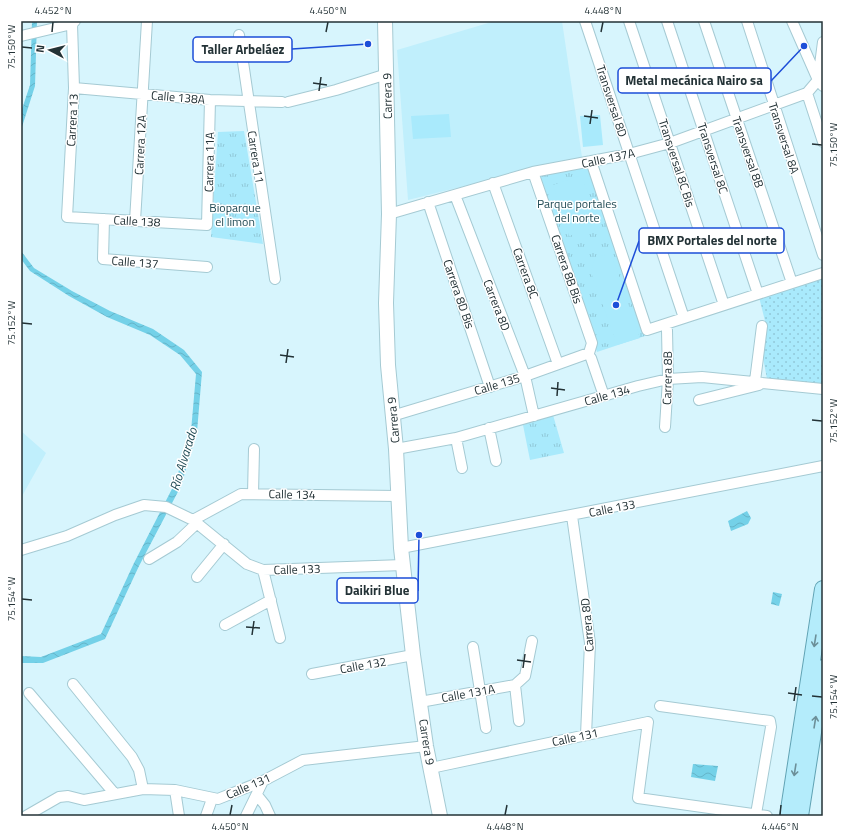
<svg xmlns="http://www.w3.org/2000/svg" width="844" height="837" viewBox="0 0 844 837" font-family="'Titillium Web',sans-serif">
<defs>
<pattern id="grass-dots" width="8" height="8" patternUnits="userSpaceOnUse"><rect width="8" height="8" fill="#a9eafc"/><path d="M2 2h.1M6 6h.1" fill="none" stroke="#91c9d9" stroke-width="1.8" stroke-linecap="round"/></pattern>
<pattern id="park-tufts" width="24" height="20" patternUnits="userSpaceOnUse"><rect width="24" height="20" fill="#a9eafc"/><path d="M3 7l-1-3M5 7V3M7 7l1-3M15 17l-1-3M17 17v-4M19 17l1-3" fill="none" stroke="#91c9d9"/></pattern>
<pattern id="water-waves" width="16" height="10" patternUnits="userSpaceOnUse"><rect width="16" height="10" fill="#74d1e8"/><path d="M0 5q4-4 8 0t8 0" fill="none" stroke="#64b4c8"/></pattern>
</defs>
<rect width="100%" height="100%" fill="#d7f5fd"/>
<!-- built -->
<path fill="#c0effc" d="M495,21H562L582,157L408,200L397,50Z
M21,431L46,453L21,498Z"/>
<!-- grass -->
<path fill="url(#grass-dots)" d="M823,277V384L767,379L760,342L767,329L759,297Z"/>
<!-- park -->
<path fill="url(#park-tufts)" d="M244,131L263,244L211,237L218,132Z
M575,166L592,169L648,335L597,352L536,172Z
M553,415L564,453L530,460L523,425Z"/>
<!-- garden -->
<path fill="#a9eafc" d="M449,114L451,137L413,139L411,116Z
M600,115L603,145L583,147L580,116Z
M582,175L598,227L569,236L553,185Z
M611,253L640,338L617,345L591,272L595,258Z"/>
<!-- water -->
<path fill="url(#water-waves)" d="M32,21H37L35,86L21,130V112L30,85Z
M21,251L34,268L72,291L110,311L153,329L184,350L202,372L197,432L181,486L139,566L105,639L43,663H21V656L41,657L101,634L134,563L175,483L191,431L196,374L180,355L150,335L107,317L69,296L30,271L21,259Z
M747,511L751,518L748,524L731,531L728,521Z
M773,592L782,594L779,606L771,604Z
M693,764L718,766L715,781L691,777Z"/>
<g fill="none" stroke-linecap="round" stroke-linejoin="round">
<defs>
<path id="street" d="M585,21L684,318
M629,21L724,305
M667,21L758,294
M704,21L792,283
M747,21L823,255
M792,21L818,80L823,86
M72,24L74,88L67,217L207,225L210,100
M239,35L275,279
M21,36L72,24L75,21
M74,88L210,100L282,102
M807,93L823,142
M288,102L336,90L387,74
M591,161L647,330L823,273
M493,183L558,364
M455,195L525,376L534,416
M428,202L490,387
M389,214L533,172L629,154L670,143L807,93L818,80L823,42
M104,219L103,259L207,267
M135,221L147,21
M591,358L604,396
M755,381L762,326
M699,400L759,385
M392,416L525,376L589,353L592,343L533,172
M665,427L668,379L667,330
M489,428L496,461
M456,438L462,468
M396,449L456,438L638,386L668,379L702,377L823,389
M253,494L254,449
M572,516L590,643L586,735
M193,520L241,494L398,496
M401,548L823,466
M21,550L67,536L115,515L144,505L166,507L193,520L247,564L263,570L403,565
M149,559L177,542L196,524
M263,570L280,638
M197,577L224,544
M225,625L271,600
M473,647L486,728
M312,674L413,655
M73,684L132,757L139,770L143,789
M29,693L114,793
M420,702L515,685
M660,706L770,721L771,727L756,814
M519,721L515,685L525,676L532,641
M431,768L648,722L638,798L767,816
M175,790L179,816
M257,795L265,805L270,816
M26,816L59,797L68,796L84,800L143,789L175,790L218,799L263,781L303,760L426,746
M206,816L212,799
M246,816L263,781"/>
<path id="secondary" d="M385,21L389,214L386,303L388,365L396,449L401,548L413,655L426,746L440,816"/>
<path id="primary" d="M788,816L823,589
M800,816L823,668"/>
</defs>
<!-- street casing -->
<use href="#street" stroke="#a5cad3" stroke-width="12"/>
<!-- secondary casing -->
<use href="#secondary" stroke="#a5cad3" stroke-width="16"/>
<!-- primary casing -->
<use href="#primary" stroke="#61a3b4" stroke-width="18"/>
<!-- street -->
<use href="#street" stroke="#fff" stroke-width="10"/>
<!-- secondary -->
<use href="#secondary" stroke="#fff" stroke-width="14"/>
<!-- primary -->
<use href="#primary" stroke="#b4ecfb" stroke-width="16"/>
</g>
<!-- one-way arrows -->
<defs><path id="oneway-shaft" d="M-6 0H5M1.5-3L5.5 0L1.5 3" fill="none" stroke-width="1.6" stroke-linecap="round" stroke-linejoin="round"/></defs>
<g stroke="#6c8f98">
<use href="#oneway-shaft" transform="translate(815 641) rotate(99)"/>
<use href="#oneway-shaft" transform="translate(815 722) rotate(-81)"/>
<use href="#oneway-shaft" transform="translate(795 770) rotate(99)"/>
</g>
<!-- ticks -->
<path fill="none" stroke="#233236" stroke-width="1.5" d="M52,32L53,22M326,32L328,22M601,32L603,22M22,47L32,48M313,83L327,85M319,91L321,77M584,116L598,118M590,124L592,110M812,144L822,145M22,323L32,324M280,355L294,357M286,363L288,349M551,388L565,390M557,396L558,382M812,420L822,421M22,599L32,600M246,627L260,628M252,635L254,621M517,660L531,662M523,668L525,654M788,693L802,695M812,696L822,697M794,701L796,687M230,815L232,805M505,815L507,805M780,815L781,805"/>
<g text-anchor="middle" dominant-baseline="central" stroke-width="3" stroke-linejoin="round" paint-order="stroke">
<!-- street labels -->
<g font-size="12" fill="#233236" stroke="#fff">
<text transform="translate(387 96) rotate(-91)">Carrera 9</text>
<text transform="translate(178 97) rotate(5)">Calle 138A</text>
<text transform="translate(612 101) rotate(72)">Transversal 8D</text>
<text transform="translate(72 120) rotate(-87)">Carrera 13</text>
<text transform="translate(784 138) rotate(72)">Transversal 8A</text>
<text transform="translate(140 145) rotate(-87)">Carrera 12A</text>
<text transform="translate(748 152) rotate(71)">Transversal 8B</text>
<text transform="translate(256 157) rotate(81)">Carrera 11</text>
<text transform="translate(608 158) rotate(-12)">Calle 137A</text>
<text transform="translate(713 158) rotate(72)">Transversal 8C</text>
<text transform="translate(209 162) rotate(-89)">Carrera 11A</text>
<text transform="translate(677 163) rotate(72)">Transversal 8C Bis</text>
<text transform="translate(137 221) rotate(3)">Calle 138</text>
<text transform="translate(135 262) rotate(4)">Calle 137</text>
<text transform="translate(567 269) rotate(71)">Carrera 8B Bis</text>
<text transform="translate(526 273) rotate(70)">Carrera 8C</text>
<text transform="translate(459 294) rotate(71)">Carrera 8D Bis</text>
<text transform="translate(497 305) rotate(69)">Carrera 8D</text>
<text transform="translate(667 378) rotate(-89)">Carrera 8B</text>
<text transform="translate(497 384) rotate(-17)">Calle 135</text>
<text transform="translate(607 395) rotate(-16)">Calle 134</text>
<text transform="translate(393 420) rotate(-95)">Carrera 9</text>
<text transform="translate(292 494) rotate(1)">Calle 134</text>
<text transform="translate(612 508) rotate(-11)">Calle 133</text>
<text transform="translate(297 569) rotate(-2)">Calle 133</text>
<text transform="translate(587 625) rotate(-95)">Carrera 8D</text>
<text transform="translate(363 665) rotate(-10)">Calle 132</text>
<text transform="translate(468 693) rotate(-10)">Calle 131A</text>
<text transform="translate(575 737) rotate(-12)">Calle 131</text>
<text transform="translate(427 742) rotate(81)">Carrera 9</text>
<text transform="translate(248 786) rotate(-23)">Calle 131</text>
</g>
<!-- park labels -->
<g font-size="12" fill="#214b55" stroke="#fff">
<text x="577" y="203">Parque portales<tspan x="577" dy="14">del norte</tspan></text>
<text x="235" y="207">Bioparque<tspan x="235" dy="14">el limon</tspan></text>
</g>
<!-- water labels -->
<g font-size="13" font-style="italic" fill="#234d57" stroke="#fff">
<text transform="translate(183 459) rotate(-73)">Río Alvarado</text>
</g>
</g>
<!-- callouts -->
<path fill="none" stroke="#1d4ed8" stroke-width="1.5" d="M368 44L292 49M804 46L771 81M616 305L639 241M419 535L418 591"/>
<g fill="#1d4ed8" stroke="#fff" stroke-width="1.5">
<circle cx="368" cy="44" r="4"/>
<circle cx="804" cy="46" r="4"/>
<circle cx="616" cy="305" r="4"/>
<circle cx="419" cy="535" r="4"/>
</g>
<g fill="#fff" stroke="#1d4ed8" stroke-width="1.5">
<rect x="193" y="37" width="99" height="25" rx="4"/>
<rect x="618" y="68" width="153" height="25" rx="4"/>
<rect x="639" y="228" width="145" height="25" rx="4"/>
<rect x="337" y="578" width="81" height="25" rx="4"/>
</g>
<g font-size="13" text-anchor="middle" font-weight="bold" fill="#233236">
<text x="243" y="54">Taller Arbeláez</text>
<text x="694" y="85">Metal mecánica Nairo sa</text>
<text x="712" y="245">BMX Portales del norte</text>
<text x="377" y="595">Daikiri Blue</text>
</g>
<!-- border -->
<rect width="844" height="837" fill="none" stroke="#ffffff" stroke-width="44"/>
<!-- north arrow -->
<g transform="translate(50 50) rotate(277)" stroke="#ffffff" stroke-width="3" paint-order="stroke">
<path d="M0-3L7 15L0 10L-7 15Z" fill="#233236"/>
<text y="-6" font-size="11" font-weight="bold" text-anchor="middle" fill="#233236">N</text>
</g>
<rect x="22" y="22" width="800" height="793" fill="none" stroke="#233236" stroke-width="1.5"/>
<g font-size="10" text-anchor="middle" fill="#233236">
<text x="53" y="14">4.452°N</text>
<text x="328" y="14">4.450°N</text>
<text x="603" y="14">4.448°N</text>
<text transform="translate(11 47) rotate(-90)" y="4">75.150°W</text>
<text transform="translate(833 145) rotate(-90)" y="4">75.150°W</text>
<text transform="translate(11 323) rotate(-90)" y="4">75.152°W</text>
<text transform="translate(833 421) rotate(-90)" y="4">75.152°W</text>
<text transform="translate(11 599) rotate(-90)" y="4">75.154°W</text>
<text transform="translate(833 697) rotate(-90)" y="4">75.154°W</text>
<text x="230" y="830">4.450°N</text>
<text x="505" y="830">4.448°N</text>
<text x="780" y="830">4.446°N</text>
</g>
</svg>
